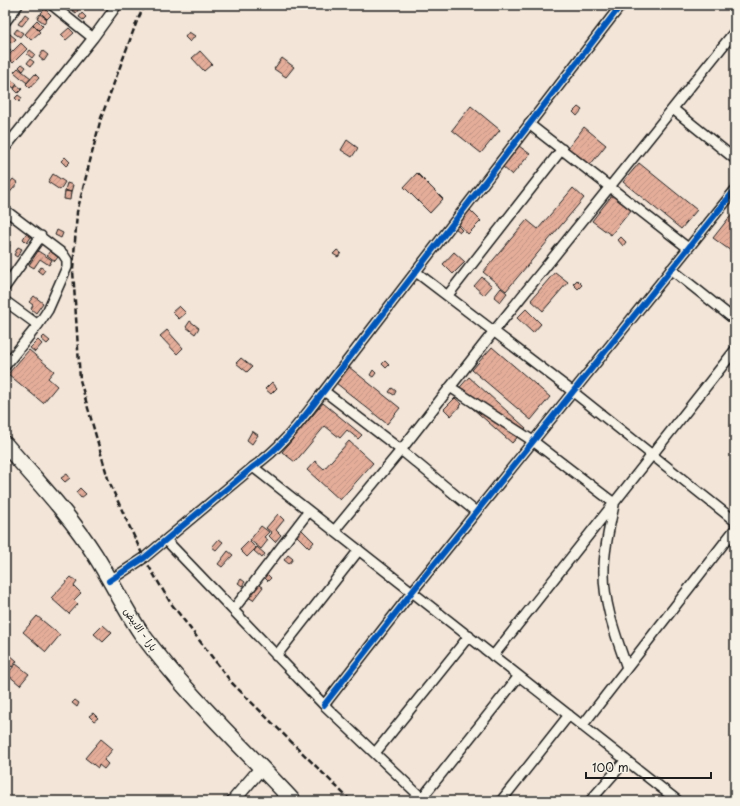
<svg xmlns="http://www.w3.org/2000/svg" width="740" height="806" viewBox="0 0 740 806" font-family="'Playpen Sans','Playpen Sans Arabic',sans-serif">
<defs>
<pattern id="building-hatch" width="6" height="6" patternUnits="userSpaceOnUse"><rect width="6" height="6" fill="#e4ad9a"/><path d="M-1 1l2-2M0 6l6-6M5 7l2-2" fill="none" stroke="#c39484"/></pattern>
</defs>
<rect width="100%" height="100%" fill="#f3e5d8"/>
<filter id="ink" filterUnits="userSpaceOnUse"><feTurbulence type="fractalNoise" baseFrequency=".025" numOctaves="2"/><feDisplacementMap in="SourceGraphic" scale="8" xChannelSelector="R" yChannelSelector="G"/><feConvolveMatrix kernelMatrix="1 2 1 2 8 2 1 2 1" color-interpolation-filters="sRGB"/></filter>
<g filter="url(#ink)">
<!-- building -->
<path fill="url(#building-hatch)" stroke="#1c1c1c" d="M65,5H80L81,6L76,13Z
M45,9L51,15L47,19L41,13Z
M82,13L86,17L83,20L79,17Z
M25,14L29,17L22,26L18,24Z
M40,14L47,19L44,23L37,18Z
M37,20L43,26L39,30L33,24Z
M33,25L40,32L31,40L25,34Z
M69,28L74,33L66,40L61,35Z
M17,29L23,33L20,37L14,33Z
M189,32L195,36L190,42L185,37Z
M10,34L16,39L12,43L6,38Z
M21,43L27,49L13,63L7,57Z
M5,46L11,50L8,54L5,52Z
M30,50L35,54L32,58L27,54Z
M43,51L48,55L44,61L39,57Z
M200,51L212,64L204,71L192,58Z
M282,58L294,67L286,77L274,69Z
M30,59L34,62L31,66L27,63Z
M22,64L26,67L23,71L19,67Z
M18,68L31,78L27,83L14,72Z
M35,74L39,78L30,88L26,84Z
M10,79L17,84L14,88L7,83Z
M17,85L22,89L18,93L14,89Z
M5,86L9,90L6,94H5Z
M18,95L22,98L19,102L15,98Z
M471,106L500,130L481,153L452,130Z
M578,107L582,110L577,116L573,112Z
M584,127L606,145L590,165L568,148Z
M347,140L358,148L352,157L341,150Z
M519,146L530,154L512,175L502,166Z
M65,157L70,162L66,166L61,161Z
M639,163L697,210L681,229L623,182Z
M417,173L443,199L430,213L404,187Z
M53,174L65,182L60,190L48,182Z
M13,179L18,183L6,197L5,189Z
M67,183L73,185L71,192L65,190Z
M573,188L584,198L506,291L483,272L527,220L538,229Z
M65,191L71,192L70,200L64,199Z
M613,194L632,209L611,235L592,221Z
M470,210L481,221L468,234L458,223Z
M735,210V254L713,238Z
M457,225L462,230L460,232L455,228Z
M57,230L63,233L61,238L55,235Z
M26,234L31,237L27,243L23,239Z
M621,237L626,242L623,246L618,240Z
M5,243L10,245L5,256Z
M18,247L22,249L17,257L14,255Z
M337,250L341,253L338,257L333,254Z
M38,251L52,260L49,265L40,259L34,268L29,265Z
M50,251L58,257L55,261L47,255Z
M454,252L465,262L453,274L443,264Z
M41,267L45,270L42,274L38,271Z
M555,272L568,282L543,311L531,300Z
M482,277L492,286L484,295L474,286Z
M577,280L582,285L578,289L573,284Z
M501,288L507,293L500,302L494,297Z
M34,296L43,303L36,313L31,309L33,305L29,302Z
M179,306L186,313L179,319L172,312Z
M526,309L541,324L533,333L517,318Z
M190,321L199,328L195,334L186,327Z
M167,330L183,348L177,354L160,336Z
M44,336L50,341L47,344L41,339Z
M38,340L42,344L35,352L30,348Z
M492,347L550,397L531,420L472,370Z
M29,350L54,371L48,378L57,386L43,403L8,374Z
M241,358L252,367L247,372L236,363Z
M385,361L389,365L386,368L382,364Z
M349,367L400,408L387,424L336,383Z
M373,370L376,373L373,377L370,375Z
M469,377L526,428L512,443L455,393Z
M272,382L277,388L271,394L265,389Z
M392,388L396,391L394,395L389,392Z
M455,398L462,404L451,416L444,409Z
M323,403L362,435L358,439L347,430L340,438L325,426L295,462L282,452Z
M252,431L258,435L252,444L247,440Z
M349,441L373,463L340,500L307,470L315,461L324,469Z
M67,474L70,478L65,482L61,478Z
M80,488L86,494L81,498L76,492Z
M278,514L284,520L276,530L281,535L275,542L269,536L272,533L266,528Z
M261,526L269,532L264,537L268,540L261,549L250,540Z
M301,529L314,542L309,548L295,534Z
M219,539L223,542L216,550L212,547Z
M249,541L256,548L247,557L240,550Z
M257,547L265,554L262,558L254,551Z
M228,551L233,555L222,567L218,564Z
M288,555L293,559L289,564L284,560Z
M267,574L271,578L268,581L264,577Z
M71,577L77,582L74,586L81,593L74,600L78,604L69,614L51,598Z
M241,579L245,582L242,586L238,583Z
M258,584L263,587L253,600L248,597Z
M37,616L60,635L46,652L23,632Z
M103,625L112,633L103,642L94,634Z
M9,654L17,661L12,667L5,661V659Z
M16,664L29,674L20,685L7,674Z
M75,700L79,703L77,707L72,703Z
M93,713L98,718L94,721L89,716Z
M101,739L113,749L104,760L108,764L104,769L99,765L98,768L85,758Z"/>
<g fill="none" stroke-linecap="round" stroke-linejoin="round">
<defs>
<path id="minor" d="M52,5L93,38
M5,22L18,5
M673,109L735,159
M529,124L688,248
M5,148L93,38L117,5
M5,210L63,254L67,260V267L48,310L38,325L5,366
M671,269L735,320
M416,272L572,391L735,521
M5,287L41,236
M448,295L562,149
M5,301L38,325
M450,387L533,441L614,503
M324,391L401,450L476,512
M253,467L678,801
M614,505C610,525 604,548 604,569C603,603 616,636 627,668
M334,531L401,450L494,331L735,31
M166,540L324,705L425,801
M109,581L144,558L253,467C282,448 303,418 324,391L621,5
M233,610L309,511
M276,656L359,550
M493,656L735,350
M324,705L412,592L735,190
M582,726L735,529
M375,753L469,636
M422,798L519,676
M501,801L569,715
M590,801L626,760"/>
<path id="tertiary" d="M233,801L262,767"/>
<path id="primary" d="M5,444C36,480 70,515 95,555C111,580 124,608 141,633C186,694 242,746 293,801"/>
</defs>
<!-- minor casing -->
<use href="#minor" stroke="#1c1c1c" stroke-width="12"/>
<!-- tertiary casing -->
<use href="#tertiary" stroke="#1c1c1c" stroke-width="15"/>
<!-- primary casing -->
<use href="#primary" stroke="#1c1c1c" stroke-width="18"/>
<!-- minor -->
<use href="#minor" stroke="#f7f3e8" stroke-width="9"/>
<!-- tertiary -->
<use href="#tertiary" stroke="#f7f3e8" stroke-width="12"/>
<!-- primary -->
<use href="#primary" stroke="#f7f3e8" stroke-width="15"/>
<!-- rail -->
<path stroke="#1c1c1c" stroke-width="2.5" stroke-dasharray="6 3" stroke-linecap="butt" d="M145,5L137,21L101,118L77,212L73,270L80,380L109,482L144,558L170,602L232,683L351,801"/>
<defs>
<path id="cycleway" d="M109,581L144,558L253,467C282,448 303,418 324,391L621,5
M324,705L412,592L735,190"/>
</defs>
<!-- cycleway casing -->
<use href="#cycleway" stroke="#f7f3e8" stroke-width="8"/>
<!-- cycleway -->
<use href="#cycleway" stroke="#0057b8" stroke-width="6"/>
</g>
</g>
<g text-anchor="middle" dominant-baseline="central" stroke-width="3" stroke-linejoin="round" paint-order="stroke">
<!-- street labels -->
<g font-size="10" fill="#1c1c1c" stroke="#f7f3e8">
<text transform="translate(141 629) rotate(55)">بارا - الابيض</text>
</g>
</g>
<!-- margin -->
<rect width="740" height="806" fill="none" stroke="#f7f3e8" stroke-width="20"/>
<rect x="10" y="10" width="720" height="786" fill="none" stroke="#1c1c1c" stroke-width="1.5" filter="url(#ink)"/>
<!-- scale -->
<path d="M586 772v6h125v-6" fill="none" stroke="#1c1c1c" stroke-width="2"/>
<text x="592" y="772" font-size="12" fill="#1c1c1c" stroke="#f7f3e8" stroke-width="3" paint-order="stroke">100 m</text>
</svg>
